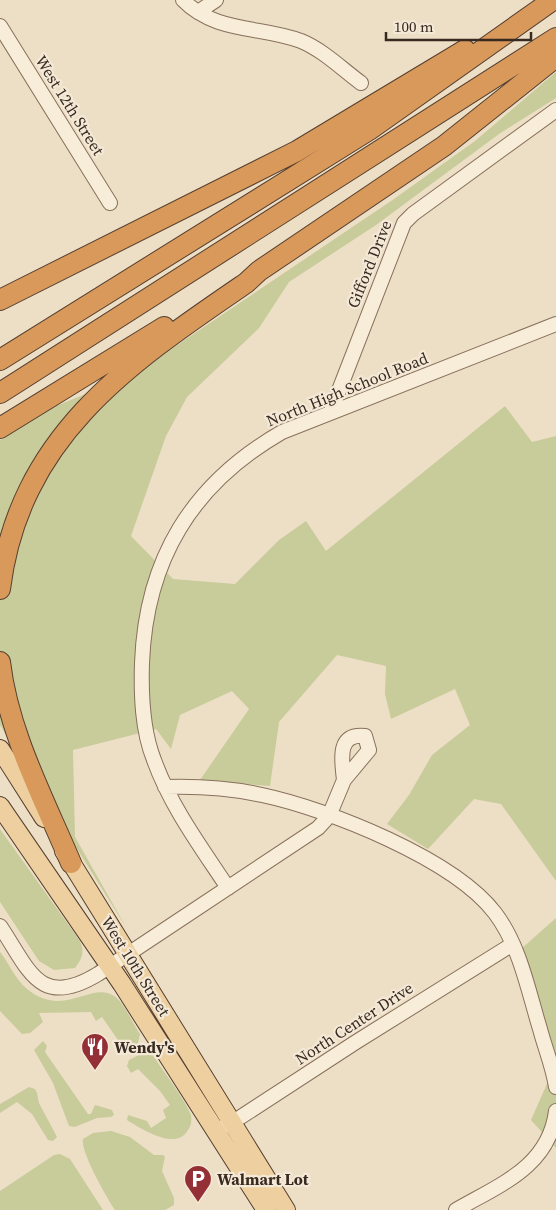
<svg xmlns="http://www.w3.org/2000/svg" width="556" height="1210" viewBox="0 0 556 1210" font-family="'Source Serif 4',serif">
<rect width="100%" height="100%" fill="#eddfc6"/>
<!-- green -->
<path fill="#c8cb9a" d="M556,72V98L499,134L376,225L289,282L259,328L187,397L166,436L131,536L173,579L235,584L279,540L306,521L326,551L505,406L532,442L556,436V881L501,804L474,799L428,849L387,824L409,795L432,755L470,725L455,689L391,719L385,694L386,666L337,655L279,722L270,786L200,780L249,709L232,691L180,715L171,749L156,729L73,750L75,837L127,929L0,725V440L49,409L134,374L394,199L475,141Z
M0,829L80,941C85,952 82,959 75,968L54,970L39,961L0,902Z
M556,918V1148L531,1120L550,1077L520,950Z
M0,952C9,963 15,979 27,989C64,1019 91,981 114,996C125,1003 132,1023 140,1034L138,1043C131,1047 124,1054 117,1050L120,1043L102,1017L96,1021L91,1012L39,1013L43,1022L30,1033L22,1034L0,1011Z
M43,1041L47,1046L45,1052L88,1114H91L95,1105L112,1110L114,1115L111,1117L97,1118L75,1127L69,1126L53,1083L34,1050Z
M147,1051L152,1054C161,1068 186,1101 191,1115C192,1120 191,1126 188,1130C176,1152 140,1128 127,1120L128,1115L147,1121L151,1128L166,1118L163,1110L170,1105L160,1091L138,1069L131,1073L127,1066L129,1060Z
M29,1087L35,1089L37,1093L39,1103L57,1137L53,1141L48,1140L32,1114L17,1102L0,1113V1104Z
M111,1131L130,1137L154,1155H163L165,1157L162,1171L174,1198V1205L165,1210H115C107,1198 80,1151 83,1139L93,1133Z
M60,1154L70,1159L103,1210H0V1191L54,1155Z"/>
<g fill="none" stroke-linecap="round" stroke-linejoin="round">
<defs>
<path id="minor" d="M183,0C215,33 261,26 301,41C323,50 342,69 361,83
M198,12L216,0
M0,26L110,203
M331,411L404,223L413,214L556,110
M165,787C197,786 230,788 262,795C328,809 454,859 495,913C520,946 528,990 540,1029C545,1048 553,1067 556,1087
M228,888C201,847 171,807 154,760C142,730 141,695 142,663C146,559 192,484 282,432L556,324
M0,926C29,969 39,1010 98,974L318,828L329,816L344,780L369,750L365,736C336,733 342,761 344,780
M215,1131L233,1122L356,1042L513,944
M456,1210C499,1185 549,1167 556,1111"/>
<path id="major" d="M0,749L44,818
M0,806L122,984L266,1210
M64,851L286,1210"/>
<path id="highway" d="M0,300L297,151L465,50
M0,360L369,130L553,0
M0,393L556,38
M0,428L164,327
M0,589C19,436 129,363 246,283L259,271L444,146L556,57
M0,662C8,732 44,799 71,863"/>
</defs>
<!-- minor casing -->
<use href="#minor" stroke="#87705c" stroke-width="16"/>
<!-- major casing -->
<use href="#major" stroke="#553f30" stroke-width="20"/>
<!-- highway casing -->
<use href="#highway" stroke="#553f30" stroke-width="22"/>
<!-- minor -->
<use href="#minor" stroke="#f8edd9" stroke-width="14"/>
<!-- major -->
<use href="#major" stroke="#eed0a0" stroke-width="18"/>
<!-- highway -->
<use href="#highway" stroke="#d8995b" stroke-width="20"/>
</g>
<!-- icons -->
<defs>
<symbol id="restaurant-pin" viewBox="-11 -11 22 30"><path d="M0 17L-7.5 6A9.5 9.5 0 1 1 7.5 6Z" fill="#942f36" stroke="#f4e9d6"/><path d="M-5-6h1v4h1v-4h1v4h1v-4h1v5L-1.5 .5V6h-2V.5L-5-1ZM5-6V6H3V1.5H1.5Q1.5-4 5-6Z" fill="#fff"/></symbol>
<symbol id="parking-pin" viewBox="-11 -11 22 30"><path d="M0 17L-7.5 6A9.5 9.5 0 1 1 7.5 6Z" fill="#942f36" stroke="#f4e9d6"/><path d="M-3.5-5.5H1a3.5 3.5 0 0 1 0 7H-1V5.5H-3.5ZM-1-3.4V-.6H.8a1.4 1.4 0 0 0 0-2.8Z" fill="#fff"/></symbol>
</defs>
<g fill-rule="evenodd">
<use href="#restaurant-pin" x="79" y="1031" width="32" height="43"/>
<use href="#parking-pin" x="182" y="1163" width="32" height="43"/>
</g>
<g text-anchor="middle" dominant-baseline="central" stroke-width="4.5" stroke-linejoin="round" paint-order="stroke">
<!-- street labels -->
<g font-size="16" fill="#382a20" stroke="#f4e9d6">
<text transform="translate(70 105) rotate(58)">West 12th Street</text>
<text transform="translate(369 264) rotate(-68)">Gifford Drive</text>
<text transform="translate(347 389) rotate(-22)">North High School Road</text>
<text transform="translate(136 966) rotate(58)">West 10th Street</text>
<text transform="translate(354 1023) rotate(-33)">North Center Drive</text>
</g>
<!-- poi labels -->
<g font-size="16" font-weight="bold" fill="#382a20" stroke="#f4e9d6" text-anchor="start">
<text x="114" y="1047">Wendy's</text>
<text x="217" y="1179">Walmart Lot</text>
</g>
</g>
<!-- scale -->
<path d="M386 32v8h145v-8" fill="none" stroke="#382a20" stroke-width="2.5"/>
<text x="394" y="32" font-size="15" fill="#382a20" stroke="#f4e9d6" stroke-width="4" paint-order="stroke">100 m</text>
</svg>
